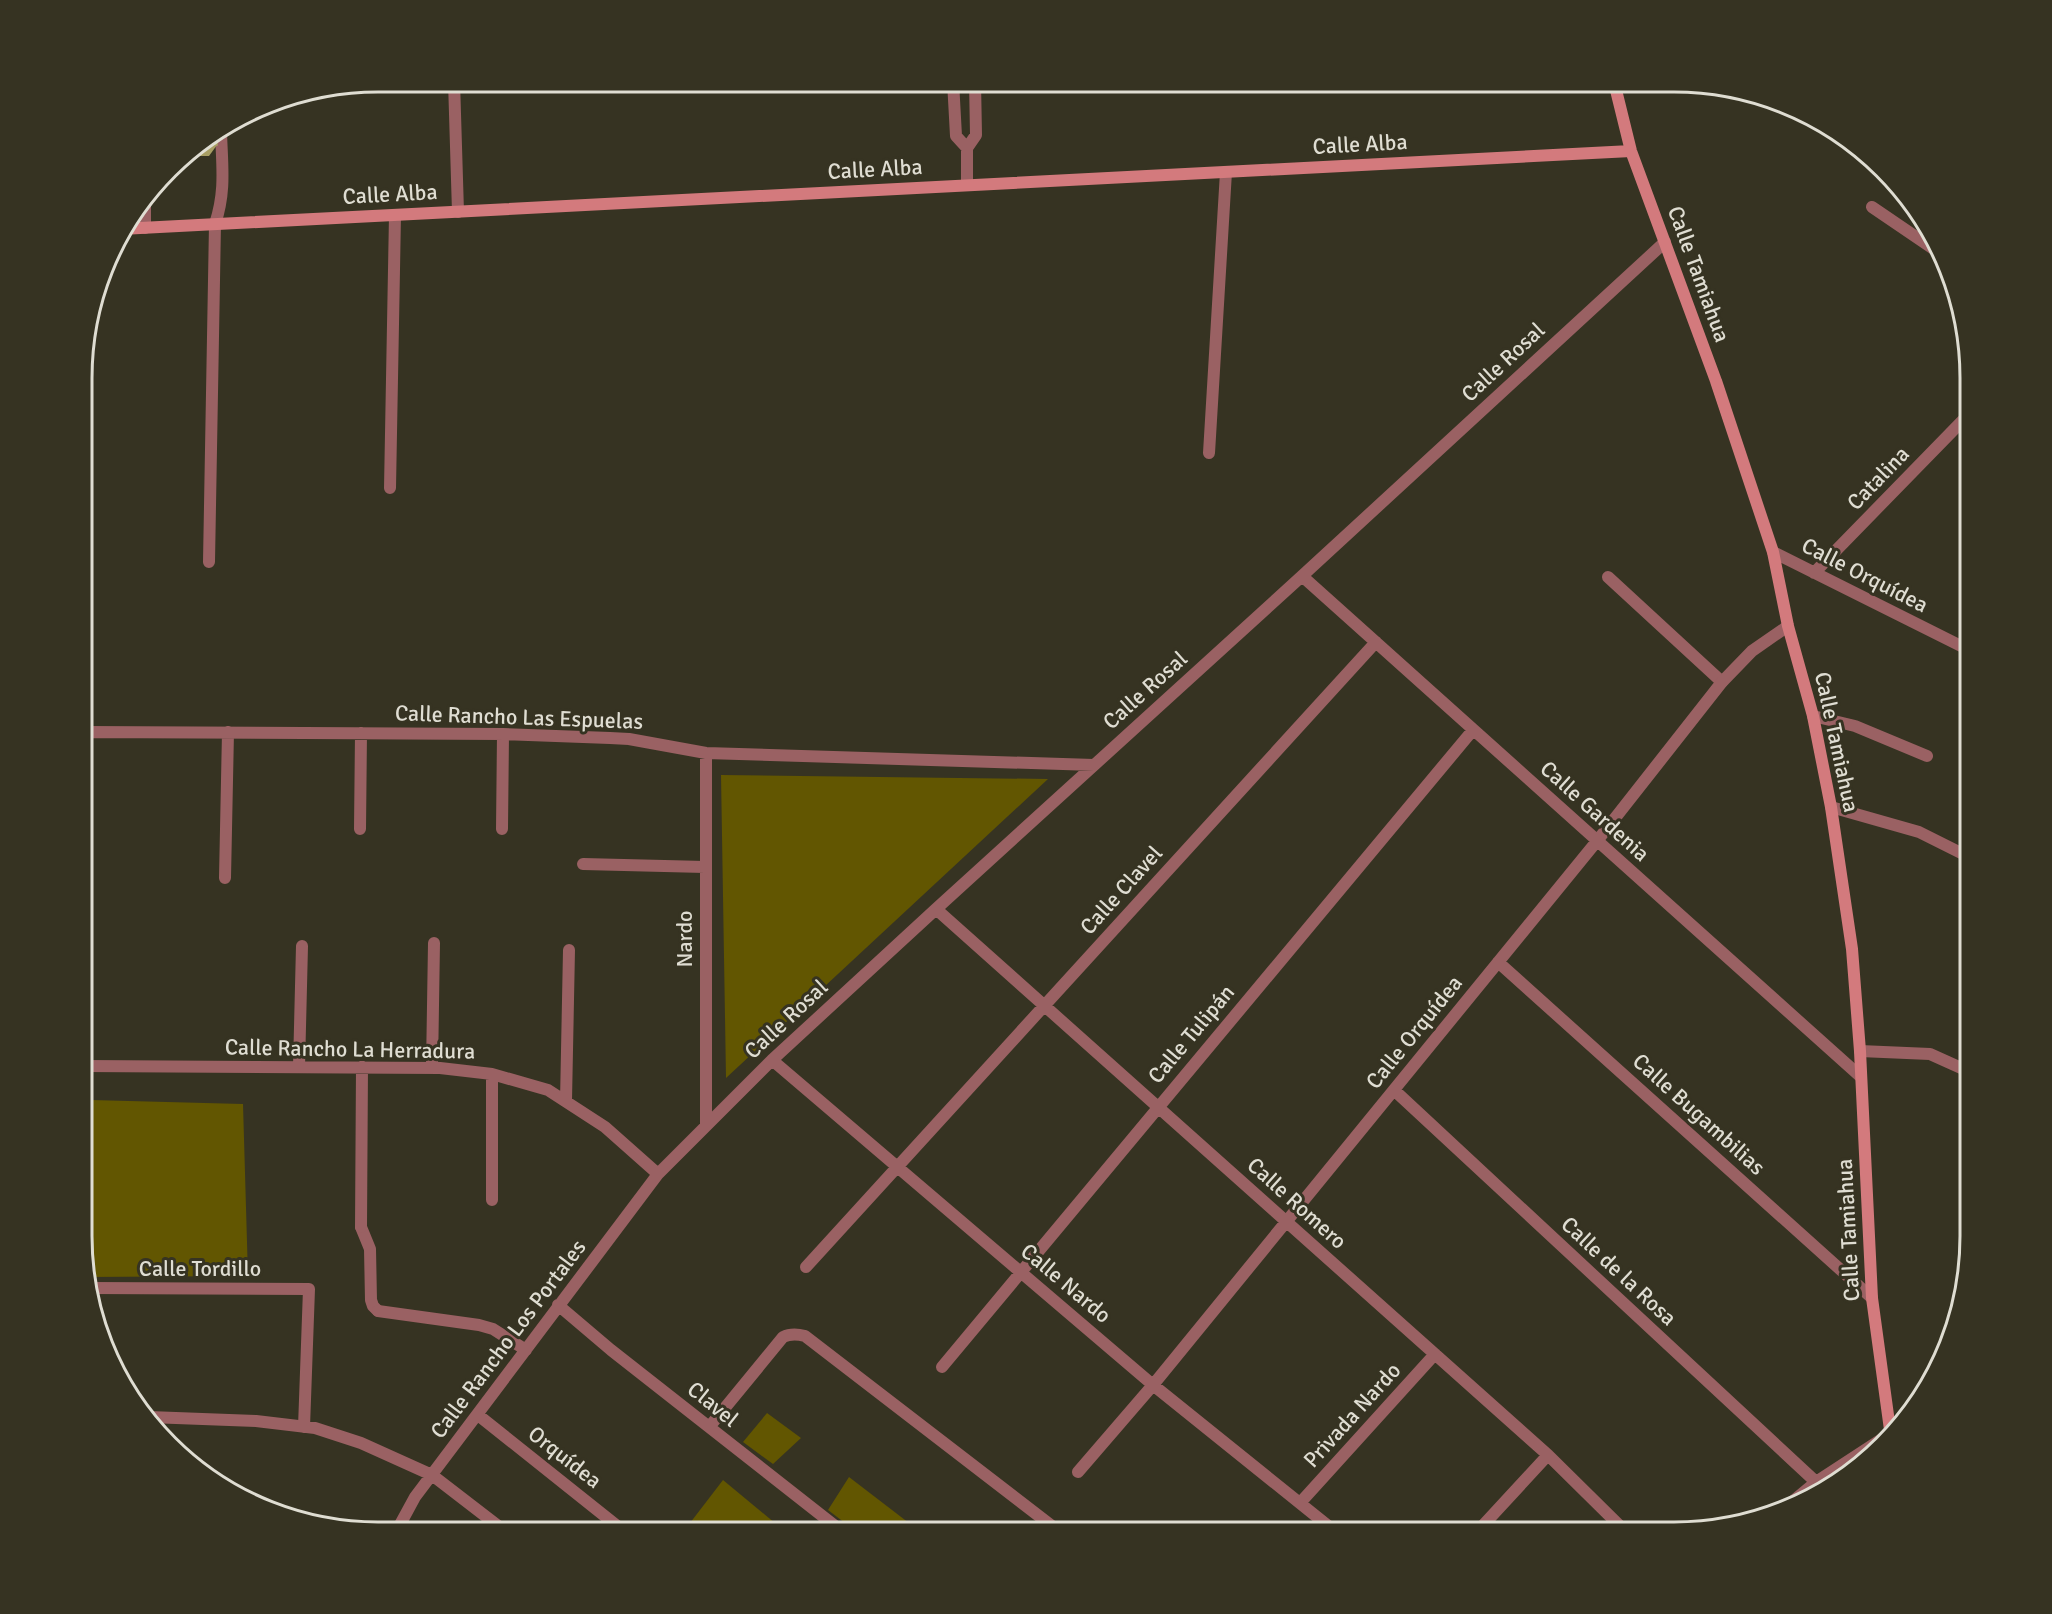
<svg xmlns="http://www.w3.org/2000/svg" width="2052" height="1614" viewBox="0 0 2052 1614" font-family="Signika,sans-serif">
<rect width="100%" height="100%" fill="#363322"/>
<!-- green -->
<path fill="#625601" d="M721,775L1048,779L726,1078Z
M91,1100L243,1104L248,1276L87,1277C72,1221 86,1157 91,1100Z
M767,1413L801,1438L773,1464L743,1442Z
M849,1477L922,1533H858L828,1510Z
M723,1480L787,1533H705L690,1523Z"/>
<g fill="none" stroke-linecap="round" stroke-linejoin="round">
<!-- lane -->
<path stroke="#9a6163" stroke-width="12" d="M454,81L458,212
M145,200V228
M1209,453L1226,172
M390,488L395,215
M209,562L215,224C226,191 222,166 221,132
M1608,577L1722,682
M1813,716L1855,726L1927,756
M1860,1051L1930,1054L1970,1072
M361,1227L370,1249L371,1300L373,1306L378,1311"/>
<!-- street -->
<path stroke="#9a6163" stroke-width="12" d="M953,81L956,136L967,148
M967,185V148L976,135L975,81
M1872,207L1944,256
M1773,552L1971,651
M1814,573L1971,412
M1302,576L1861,1077
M83,732L503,734L610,738L629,739L706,753L1094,765
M706,753V1126
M1831,807L1919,832L1971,858
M360,829L361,733
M502,829L503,734
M583,864L705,867
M225,878L228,732
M936,909L1548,1455L1627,1533
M1498,962L1872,1298
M82,1039L85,732
M772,1060L1153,1385L1337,1533
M82,1066L440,1068L492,1074L548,1090L605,1127L658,1174
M299,1067L302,946
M432,1068L434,943
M1394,1090L1816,1482
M566,1101L569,950
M492,1200V1074
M361,1227L362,1067
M806,1267L1376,642
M90,1288L309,1289L304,1427
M558,1305L611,1350L844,1533
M378,1311L479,1325L493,1329L526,1350
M942,1367L1473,730
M478,1415L626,1533
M149,1417L256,1421L315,1428L361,1443L432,1475L506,1532
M710,1426L783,1337C791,1333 798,1334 805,1336L1061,1533
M1078,1472L1153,1385L1286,1222L1597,841L1722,682L1752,651L1788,626
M1300,1503L1435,1354
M1780,1512L1816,1482L1891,1433
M396,1532L415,1497L658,1174L772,1060L936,909L1302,576L1665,242
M1476,1533L1548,1455"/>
<!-- secondary -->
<path stroke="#d37a7d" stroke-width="12" d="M1614,82L1631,151L1716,381L1773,552L1788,626L1813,716L1831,807L1852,949L1860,1051L1872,1298L1891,1437
M121,229L1631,151"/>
</g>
<!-- shaded-wall -->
<path fill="#a79e63" d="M198,145H217L209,156H181Z"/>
<!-- building -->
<path fill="#efe18e" stroke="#a79e63" stroke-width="1.5" d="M217,134V145H198Z"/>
<g text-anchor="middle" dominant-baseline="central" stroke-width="6" stroke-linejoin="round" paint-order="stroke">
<!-- street labels -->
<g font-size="22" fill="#dfddd2" stroke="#363322">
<text transform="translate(1360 144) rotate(-3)">Calle Alba</text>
<text transform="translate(875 169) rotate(-3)">Calle Alba</text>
<text transform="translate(390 194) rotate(-3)">Calle Alba</text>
<text transform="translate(1699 274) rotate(70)">Calle Tamiahua</text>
<text transform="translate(1503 362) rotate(-43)">Calle Rosal</text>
<text transform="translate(1878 478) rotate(-46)">Catalina</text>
<text transform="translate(1865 575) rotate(27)">Calle Orquídea</text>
<text transform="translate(1145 690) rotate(-42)">Calle Rosal</text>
<text transform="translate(519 717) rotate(2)">Calle Rancho Las Espuelas</text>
<text transform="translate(1837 742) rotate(78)">Calle Tamiahua</text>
<text transform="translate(1595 811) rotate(42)">Calle Gardenia</text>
<text transform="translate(1121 890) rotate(-48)">Calle Clavel</text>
<text transform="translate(684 939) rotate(-90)">Nardo</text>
<text transform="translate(786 1019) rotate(-43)">Calle Rosal</text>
<text transform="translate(1414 1032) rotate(-51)">Calle Orquídea</text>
<text transform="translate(1191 1034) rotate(-50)">Calle Tulipán</text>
<text transform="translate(350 1049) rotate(1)">Calle Rancho La Herradura</text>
<text transform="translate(1699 1114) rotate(42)">Calle Bugambilias</text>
<text transform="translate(1297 1203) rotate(42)">Calle Romero</text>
<text transform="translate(1848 1230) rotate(-93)">Calle Tamiahua</text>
<text x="200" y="1268">Calle Tordillo</text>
<text transform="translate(1619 1271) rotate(43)">Calle de la Rosa</text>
<text transform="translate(1066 1283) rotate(40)">Calle Nardo</text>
<text transform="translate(508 1339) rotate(-53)">Calle Rancho Los Portales</text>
<text transform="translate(713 1404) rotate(39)">Clavel</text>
<text transform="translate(1352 1415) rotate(-48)">Privada Nardo</text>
<text transform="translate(565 1457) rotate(38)">Orquídea</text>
</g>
</g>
<!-- crop -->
<path d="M0 0H2052V1614H0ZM378 92H1674A286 286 0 0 1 1960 378V1236A286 286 0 0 1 1674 1522H378A286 286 0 0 1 92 1236V378A286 286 0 0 1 378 92Z" fill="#363322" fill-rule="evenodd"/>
<path fill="none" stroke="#dfddd2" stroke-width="3" d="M378 92H1674A286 286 0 0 1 1960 378V1236A286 286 0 0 1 1674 1522H378A286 286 0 0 1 92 1236V378A286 286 0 0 1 378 92Z"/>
</svg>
